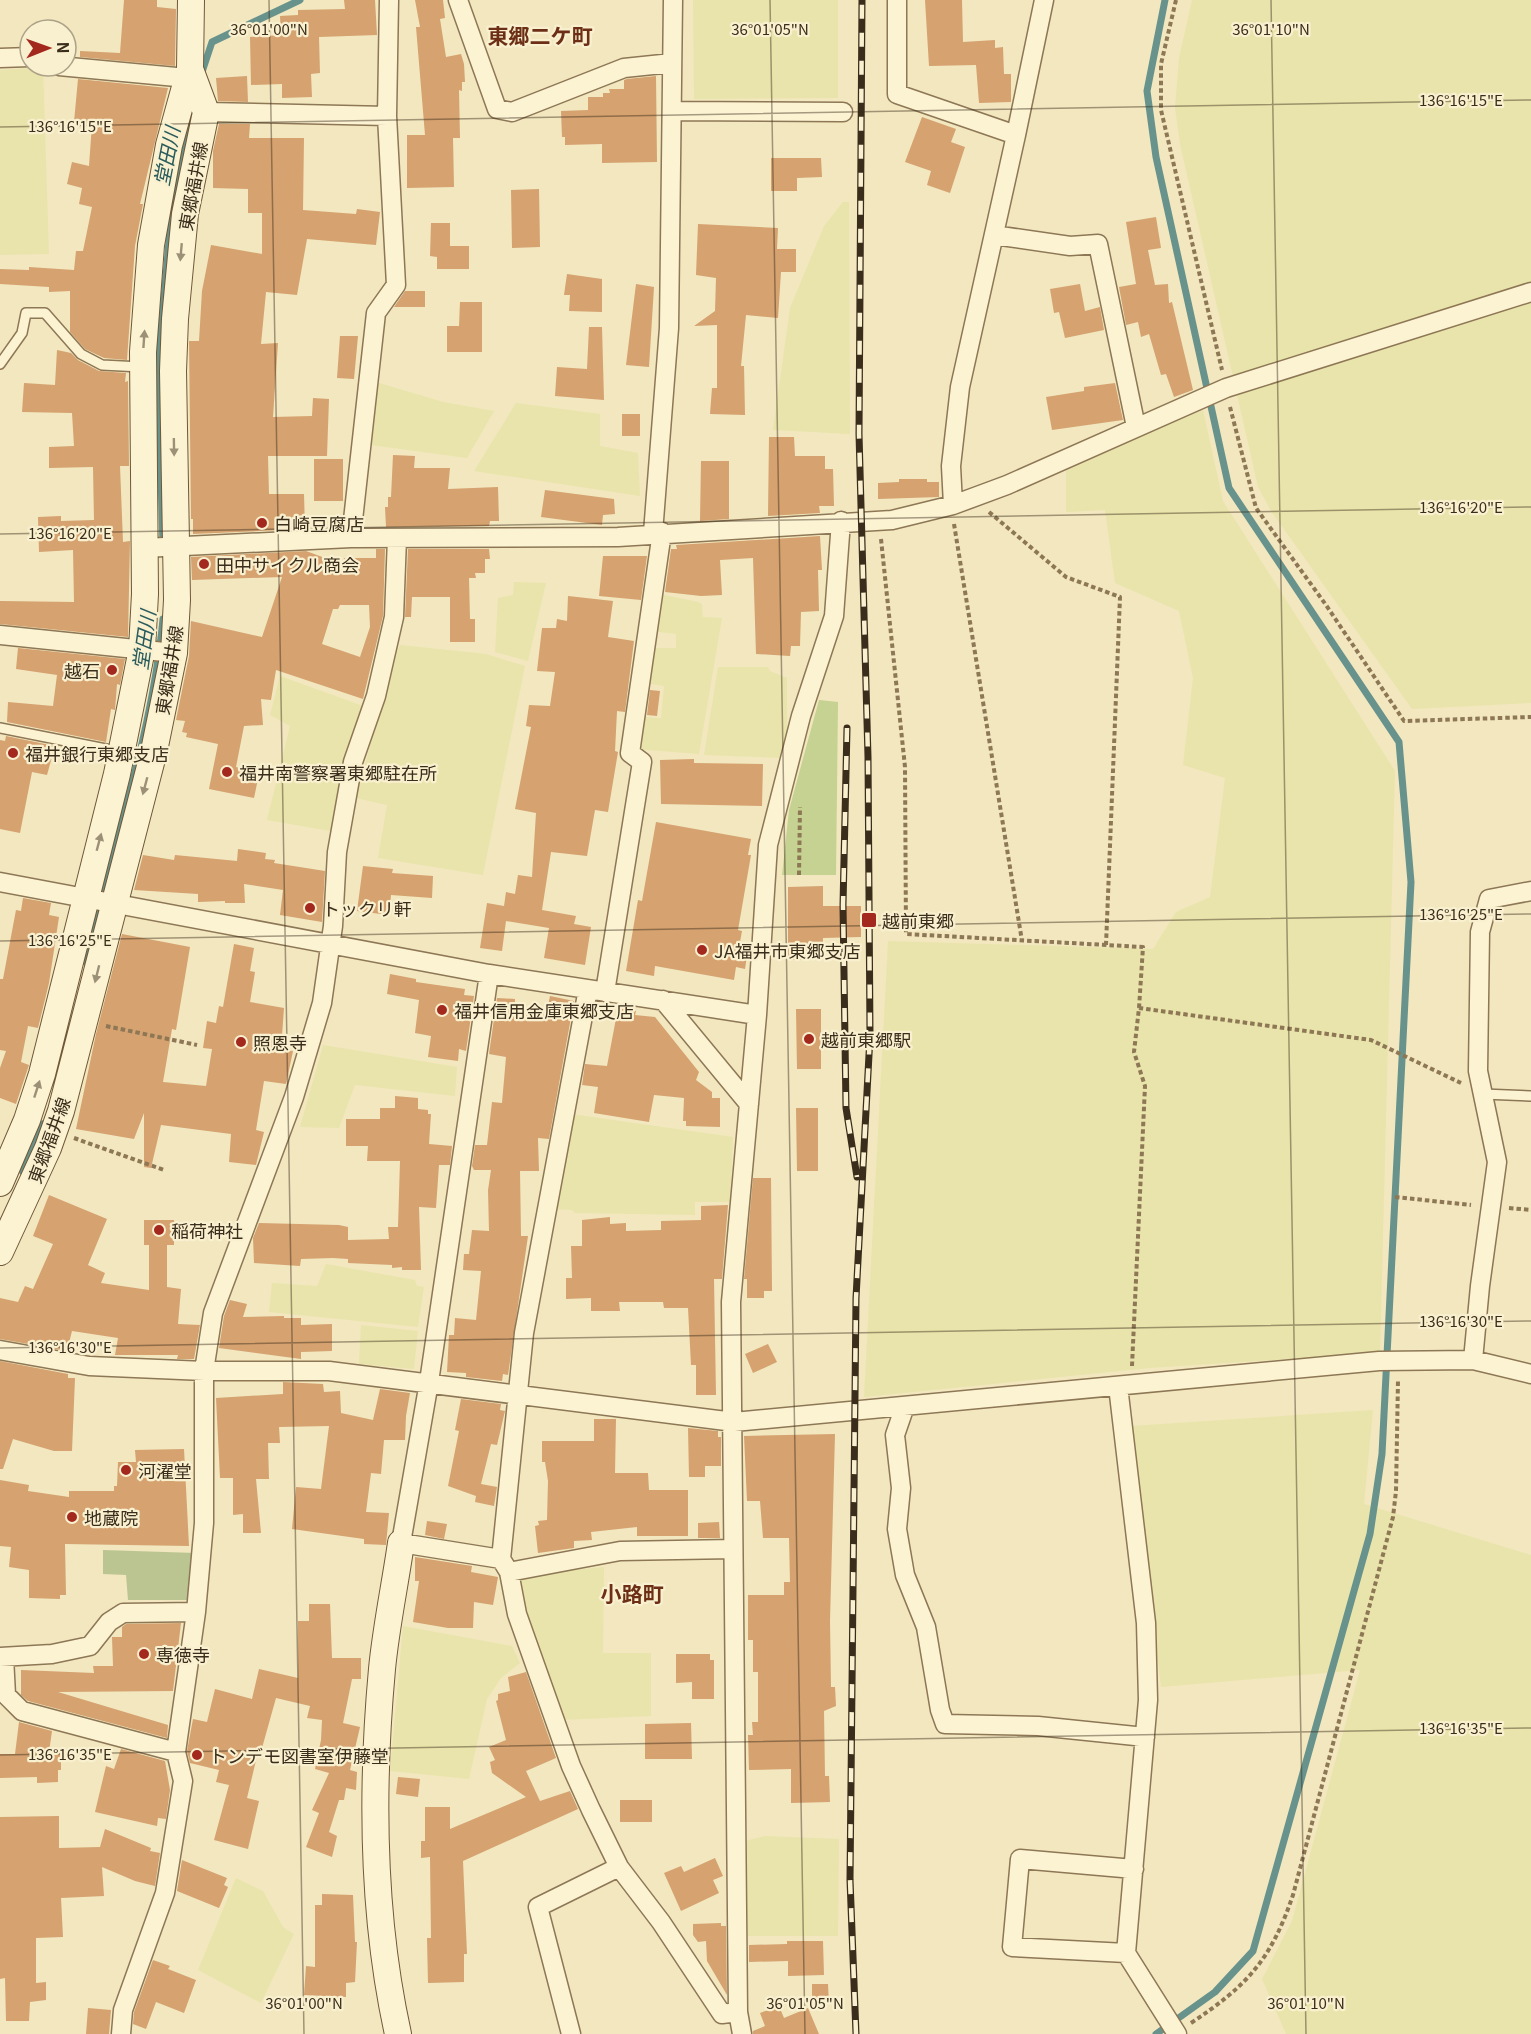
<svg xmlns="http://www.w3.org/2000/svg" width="1531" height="2034" viewBox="0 0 1531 2034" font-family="Georgia,'Noto Sans JP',serif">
<rect width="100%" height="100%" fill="#f2e7bf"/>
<!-- farmland -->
<path fill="#e9e4ab" d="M693,0H838V98L694,99Z
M1192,0H1531V703L1412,709L1271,511L1258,487L1180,144L1175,108L1179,58Z
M43,67L49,254L0,255V70Z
M843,202H849L850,434L773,430L790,308L824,226Z
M376,382L443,402L494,411L467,458L371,445Z
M516,403L600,414V446L638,453L640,496L474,471Z
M1203,410L1223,501L1395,771L1380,1353L1150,1368L864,1397L888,941L1153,949L1176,912L1210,897L1225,778L1183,765L1193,678L1179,611L1115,583L1105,510L1066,512V465Z
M514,582L546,583L528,661L495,652L498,598L513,595Z
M659,594L698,602L702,604L703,617L722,618L699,754L635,749L640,717L661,718L664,686L645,683L651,648H676V634L652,631Z
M400,645L486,654L525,666L483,875L378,858L387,805L356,798L393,659Z
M718,667H768L770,671L787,678V733L780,758L704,755Z
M280,676L366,707L336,832L267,820L290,726L270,715Z
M323,1045L457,1067L455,1096L355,1085L339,1128L300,1127Z
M571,1114L733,1137L730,1202H695V1215L575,1213L572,1210L555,1209Z
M326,1264L415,1280L417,1286L424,1287L418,1327L269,1312L272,1283L317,1286Z
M361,1325L418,1331L414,1369L359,1364Z
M1373,1410L1364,1504L1531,1555V2034H1286L1262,1979L1292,1921L1360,1670L1161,1687L1131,1426Z
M604,1567L603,1653H651V1716L560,1720L523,1613L518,1580L523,1575Z
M403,1626L512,1646L520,1663L501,1678L487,1699L469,1779L390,1771Z
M765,1836L839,1839L838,1936H746L745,1841Z
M236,1878L263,1891L283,1927L294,1934L261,2003L198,1970Z"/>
<!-- green -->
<path fill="#c5d291" d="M819,700L838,702L836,875H782L789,810Z"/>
<!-- cemetery -->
<path fill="#bbc592" d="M103,1550L196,1553L193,1600H128L126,1575L103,1574Z"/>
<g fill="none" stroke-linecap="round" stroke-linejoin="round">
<!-- stream -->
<path stroke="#68938c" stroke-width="7" d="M201,75L212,42L300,0
M163,546L158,370L171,218L191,112
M86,962C112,849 152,736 163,619
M23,1172L43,1124
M1156,2034L1215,1992L1253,1951L1370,1534L1382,1454L1411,882L1399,742L1229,488L1156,157L1147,91L1165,0"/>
</g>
<!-- building -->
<path fill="#d5a270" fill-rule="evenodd" d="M124,0H157V7L176,9L175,66L80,57V51L120,53Z
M344,0H375L377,35L319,37L320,73L311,74L312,97L282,98V84L251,85L250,37L281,35L280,16L298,15V10L345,9Z
M415,0H443L445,18L440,19L446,57L461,54L464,64L465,82H462V91L459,90L460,138H453L454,187L407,188V135H425L416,27H420Z
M925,0H962L963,42L995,40V48L1003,47L1004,74H1011V102L979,103L976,65L929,66Z
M247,76L248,102L218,101L216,78Z
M656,76L657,162L602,163V144L565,145V137H562L561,111L588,110V97H603V93H610L609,89H624V80L627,79Z
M78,79L168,88L140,204H143L135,246L127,360L104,358L85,349L70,332V291L49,292V287L0,284V269L29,270V267L74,270L76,251H83L92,207L79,204L82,188L67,184L72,162L89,166L92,124L74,122Z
M922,117L956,129L951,142L965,147L950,193L927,185L931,171L905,162Z
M219,124H250L249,138H304L303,210L356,214L357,209L380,212L376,245L307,239L297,295L266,292L261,344L278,343L273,417L312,416L313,398L329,399L327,456H268L269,494H304L305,529L193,534V519H191L189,341H199L202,291L211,245L262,254V213H248V189L213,188V151Z
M771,158H821L822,177L797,178V191H771Z
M539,189L540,247L512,248L511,190Z
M1156,217L1161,248L1148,250L1155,285L1168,284L1169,303L1172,302L1193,390L1174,397L1166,374L1161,375L1149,334L1141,337L1138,322L1126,325L1119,287L1136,284L1126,222Z
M431,223H450V246H469V269H437V257L430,256Z
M698,224L778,228L777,249H796V272H781L778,318L746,315L741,366H744L745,415L710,414L712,388H717V325L694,326L715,311L716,278L696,275Z
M567,274L602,279V312L569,311L570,295H564Z
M636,284L654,287L649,367L626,365Z
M1080,284L1085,311L1100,307L1104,330L1065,338L1059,312L1054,313L1050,289Z
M405,291H425V307H394Z
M460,302H482V352H447V326H459Z
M589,327H602L604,400L555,396L557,367L587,369Z
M340,336H358L354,379L337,378Z
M57,350L71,353L78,360L99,371L126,373L125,382L128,381L129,466H120L123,542L130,541L128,637L0,624V601L74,602L73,550L39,552L38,517L61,516V521L94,520L93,467L49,468V447L74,446L72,413L22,412L24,383L55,385Z
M1115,383L1123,420L1052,430L1046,397L1084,391V387Z
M622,414H640V436H622Z
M769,437H794L795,456H825V469H833L834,506H819L820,513L768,516Z
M393,455L415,456L414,468H450L448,489L498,487L499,521H490L489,526L386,527L385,507H388V497H391Z
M314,459H343V501H314Z
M701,461H729V519L700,521Z
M899,479H927V482H939V497L878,499V483L899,482Z
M545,490L614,499L615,514L603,515L602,525L541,517Z
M820,536L822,570H818L819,611L801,612L800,646H791L790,656L756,654L753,558L720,560L722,595L701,596L665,592L671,549H677L676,545Z
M376,549H385L383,616L363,699L276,670L271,700L261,699L263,725L244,726L236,767L259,774L254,798L209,789L218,744L186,737L187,733L182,732L185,721L176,720L189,656L191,621L262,637L282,577L192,580L191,557L306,551L344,565V558H376ZM340,605H369L370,627L360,657L322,644L333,609H338Z
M408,549H489L490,559H485V573H475L476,578H469L470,619H475V642H450V597H412L411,617H405Z
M603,556H647L641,600L599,596Z
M568,596L613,601L608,637L634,641L625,712L617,711L615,751L618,752L608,812L595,810L587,856L551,852L542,910L576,916L574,924L591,927L585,965L544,958L549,928L506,921L502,951L480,948L487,903L504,906L506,892L515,894L518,875L532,877L536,813L515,809L531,727L526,726L529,705L550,706L555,672L537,671L542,628H556L557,619L567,621Z
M18,648L125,659L120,685L117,684L115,710L111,709L106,742L7,722L8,702L53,706L57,675L16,669Z
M650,690L660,691L657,716L647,715Z
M6,736L55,746L47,775L32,772L20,833L0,829V740L5,741Z
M694,759V763L763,764L762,806L661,804L660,760Z
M656,822L751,839L748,855H751L738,930L742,931L740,942L749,943L745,969L736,967L734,980L655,966L654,976L626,971L638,900L642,901Z
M238,849L266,853L265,859L275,860L274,863L325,871L322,922L280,915L283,890L244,884L245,903H225V901L198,902V894L134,890L143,855L174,860L175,855L237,861Z
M363,866L393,869L392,873L433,876L432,898L391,895L389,915L357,911Z
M823,886V906H861V937L823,938V959L788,960V887Z
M23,898L51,903L49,915L59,917L49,983L38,1028L28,1026L21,1062L29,1065L16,1104L0,1098V1068L6,1051L0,1050V979H3L16,910L21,911Z
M122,934L190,947L176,1030L172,1029L163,1082L206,1086L212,1049L203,1048L207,1021L216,1023L219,1006L223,1007L234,944L254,948L250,971L255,972L250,1002L284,1008L281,1050L293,1051L286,1084L264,1081L256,1130L264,1132L256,1165L229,1162L231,1134L161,1125L151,1168L144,1167V1113L134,1139L76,1129L96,1034Z
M390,974L416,979V982L465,989L464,995L474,996L466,1051L459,1049L458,1061L428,1057L431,1036L415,1033L419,1000L387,994Z
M550,996L574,1001L549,1139L538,1138L539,1171H520L521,1236H528L508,1375L503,1374L502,1381L466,1377V1373L447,1372L449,1335H454L455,1318L476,1320L481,1271L463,1270L464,1254H469L472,1230L489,1231L488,1190L491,1170H474L472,1166L475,1145H487L492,1102L502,1103L506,1057L489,1054L497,998L515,999V1005L547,1011Z
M618,1008L636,1011L635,1015L655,1017L699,1072L696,1080L712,1092V1098H720V1127L686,1126V1121H683L684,1098L654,1095L649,1122L594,1113L598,1087L582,1085L585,1064L607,1066Z
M796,1009H821V1069H797Z
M395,1096L418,1098V1109L428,1110V1114H431L429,1144L452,1146L450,1165H439L436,1208L419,1207L421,1270H402V1267L392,1268V1265L348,1263V1259L333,1258L301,1259L300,1266L254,1263L253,1238L259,1223L339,1225L348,1227V1240L389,1239L388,1227H398L400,1161H367L368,1146H346V1119H380V1108H395Z
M796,1108H818V1171H797Z
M753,1178H771L772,1291H764V1298H747V1279H744Z
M49,1195L107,1219L88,1265L105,1273L101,1283L149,1290V1245H144V1220H174V1245H167V1287L181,1289L178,1324L200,1325L194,1359H177L178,1355H115L118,1338L72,1331L67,1351L0,1339V1298L18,1302L25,1286L33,1289L53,1244L33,1236Z
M728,1205L722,1279H714L716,1395H696V1365H691L688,1308H664L663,1302H619L620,1311H591V1298L566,1299V1278H572L571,1246H582V1220L610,1217V1224L626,1223V1231L661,1230V1221L701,1220V1206Z
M230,1300L247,1304L243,1317L284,1316V1318H301V1325L332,1324V1351L301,1352V1359L219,1348L224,1316Z
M768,1344L777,1362L753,1373L745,1354Z
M0,1361L68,1374V1378H75L72,1451H54L13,1439L3,1469H0Z
M283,1382L323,1384L324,1392L340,1391L341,1413L373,1420L380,1389L410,1393L406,1416L405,1440H384L381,1474L371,1473L366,1512L389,1513L386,1545L364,1544V1539L292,1529L296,1487L321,1489L329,1426L279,1427L280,1443H268L269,1479H256L261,1533H243V1514L233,1515V1478H220L216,1398L283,1394Z
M461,1399L501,1404L500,1410L505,1411L497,1445L491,1444L481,1484L497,1487L494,1506L475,1502L476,1496L448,1486L459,1431L455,1430Z
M594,1419H616L615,1473H648L649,1490H688V1536H637V1527L591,1532L592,1540L574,1541V1548L538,1553L535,1526L539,1525L538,1521L547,1520L548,1481L545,1462H542V1441H594Z
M688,1428L718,1431V1437H721V1466H705V1477H689Z
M835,1434L830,1621L831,1687H835L836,1706L824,1711L825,1776H829L830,1802L791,1803V1769L749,1770L748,1735H753L752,1722H758V1672H753V1640H748V1595H784V1582H790L789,1538H763L760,1501H747L744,1436Z
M184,1449L189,1546L65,1544L66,1595H60V1599L29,1598V1570L9,1567L11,1547L0,1546V1480L29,1485L28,1491L69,1497V1491H114V1486H117L118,1462H136L135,1450Z
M427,1521L447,1524L444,1539L425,1535Z
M719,1522L720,1538H698V1523Z
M415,1557L472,1566L471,1572L498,1577L493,1605L474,1602L473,1628H448L413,1622L419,1581H415Z
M309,1604H330L332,1658H361V1679H352L343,1723L360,1727L350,1770L357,1772L356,1790L346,1788L344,1800H339L329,1832L337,1836L332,1857L306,1847L319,1813L312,1810L329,1773L315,1769L321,1740L322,1720L307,1718L310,1706L276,1698L262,1748H259L247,1798L259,1801L248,1849L214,1840L229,1785L216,1782L219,1770L190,1763L187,1751L193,1719L207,1722L215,1689L252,1699L259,1669L298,1678V1621H309Z
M181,1623L173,1691L58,1692L168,1725L167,1738L28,1701L21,1695V1670L94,1673L93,1666H113L112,1637H122V1627L126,1624Z
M676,1654H710V1660H714V1699H692V1682L676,1683Z
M526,1672L556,1758L526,1771L540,1801L570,1791L578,1809L463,1861L467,1954H464V1982L428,1983L427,1938H431L430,1857L421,1858V1841H425V1807H450V1829L526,1797L492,1773L490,1762L495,1760L489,1747L506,1740L496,1701L498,1700V1694L510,1691L508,1677Z
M19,1722L52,1731L49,1752L61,1751V1770H58V1782L37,1783V1777L0,1778V1754H15Z
M691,1723L692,1759H645V1724Z
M121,1749L165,1761L170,1790L166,1819L158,1818L157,1826L95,1812L106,1766L114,1769Z
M398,1777L420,1779L418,1797L396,1794Z
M620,1800H652V1822H620Z
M59,1816V1848L100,1847L105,1829L151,1848L150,1851L160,1853L155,1886L135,1881L102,1867L104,1896L61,1898L63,1937L36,1938V1983L46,1982V2000L30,2002L29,2021H6L5,1978L0,1979V1817Z
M715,1858L723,1876L713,1880L719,1893L681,1911L664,1873L681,1866L684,1872Z
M182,1860L227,1878L224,1885L228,1887L219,1908L177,1891Z
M322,1894L353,1895L355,1942H357L355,1982L346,1983V1997L304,1995L306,1966L315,1967V1905H322Z
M721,1923V1926H726L727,1995L707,1961L706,1941L698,1942L693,1935V1924Z
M787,1941H823L824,1975L788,1976V1961L749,1962V1945L787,1944Z
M153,1960L170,1966L168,1969L196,1980L184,2013L156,2002L146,2029L133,2024L134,2012Z
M812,1984H828L829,2004H812Z
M779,2006L784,2018L808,2008L819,2034H753V2031L765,2026L760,2013Z
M88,2008L111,2010L109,2034H86Z"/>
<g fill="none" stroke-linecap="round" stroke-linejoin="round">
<defs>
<path id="lane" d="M0,364L22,333L26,313H45L81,354L102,365L141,367
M0,728L121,752
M1483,1094L1531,1096"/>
<path id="street" d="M458,0L497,109L512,112L624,68L672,63
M897,0V94L1016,135L1044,0
M0,58L30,57
M59,66L187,78
M672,111L843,112
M206,112L387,116L389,0
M994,235L1070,246L1098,244L1136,427
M953,505L951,466L960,387L1016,135
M653,533L669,328L673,0
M351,538L376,313L396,285L387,116
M144,548L351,538L618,537L892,520L953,505L1007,485L1226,388L1531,292
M0,635L174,653
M0,882L489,974L757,1015
M489,974L429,1382L401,1543L501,1559
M588,989L524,1333L501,1559L509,1572L517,1614L571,1766L591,1810L619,1867L661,1922L722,2014L738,2012
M605,992L642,762L630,753L662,532
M663,1000L749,1104
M0,1350L89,1366L204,1371H329L734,1422L1379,1361L1473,1360L1531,1374
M1473,1360L1480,1286L1497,1162L1478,1071L1480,932L1489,899L1531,891
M1118,1386L1146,1623L1148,1700L1126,1953L1177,2034
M905,1406L895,1435L901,1488L897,1529L905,1575L926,1627L940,1710L945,1724L1038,1726L1145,1737
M509,1572L620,1551L733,1549
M0,1657L52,1654L90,1646L109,1622L123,1613L196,1612
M4,1657L6,1695L22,1711L176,1752
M1126,1953L1012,1947L1020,1859L1134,1869
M121,2034L123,2010L165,1893L183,1781L176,1752L196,1612L204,1523V1371L213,1313L294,1097L322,1003L333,926L337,852L353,762L376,696L394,617L397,538
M571,2034L538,1907L619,1867
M742,2034L738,2012L731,1302L757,1015L768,845L801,716L834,616L841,521"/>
<path id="secondary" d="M0,1183L27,1120L42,1074L117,774L142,649L145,594L143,352L151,245L169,145L190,69L191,0
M0,1252L48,1148L61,1111L154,751L174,653L177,600L173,371L175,319L185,214L206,112L190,69
M398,2034C372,1916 371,1789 382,1669C386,1627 395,1585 401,1543"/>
</defs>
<!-- lane casing -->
<use href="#lane" stroke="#8d7755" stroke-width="12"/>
<!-- street casing -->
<use href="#street" stroke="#8d7755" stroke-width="21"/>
<!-- secondary casing -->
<use href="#secondary" stroke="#6f5838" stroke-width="28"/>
<!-- path -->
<path stroke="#8d7755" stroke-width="4" stroke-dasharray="4.5 3" stroke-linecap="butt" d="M1176,0L1161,64V110L1222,370
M1230,407L1256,508L1326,605L1404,721L1531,717
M989,512L1066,577L1120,597L1106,945
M954,524L1022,941
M881,539L905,767L906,934L1143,947L1139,1008
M799,875L800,807
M106,1026L197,1045
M74,1138L164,1170
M1395,1197L1471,1205
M1509,1208L1531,1210
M1132,1366L1145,1086L1134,1052L1139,1008L1371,1040L1461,1083
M1191,2023C1247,1986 1271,1960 1293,1895L1393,1517L1396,1491L1398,1380"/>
<!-- lane -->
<use href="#lane" stroke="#fcf3d3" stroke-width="9"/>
<!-- street -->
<use href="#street" stroke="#fcf3d3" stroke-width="18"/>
<!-- secondary -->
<use href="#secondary" stroke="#fcf3d3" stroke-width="26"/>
<defs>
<path id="rail" d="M847,728L843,905L846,1108L857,1177
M856,2034L850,1880L856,1298L870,1036L868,757L859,434L862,0"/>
</defs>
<!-- rail casing -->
<use href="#rail" stroke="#3b2d1b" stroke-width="7"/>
<!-- rail -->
<use href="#rail" stroke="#f9f0cf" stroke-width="4.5" stroke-dasharray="14" stroke-linecap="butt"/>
</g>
<!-- one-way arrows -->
<defs><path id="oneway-solid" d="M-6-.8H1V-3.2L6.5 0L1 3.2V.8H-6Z" transform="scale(1.5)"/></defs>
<g fill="#9c9077">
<use href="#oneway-solid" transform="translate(181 252) rotate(95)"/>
<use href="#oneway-solid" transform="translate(144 339) rotate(-86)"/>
<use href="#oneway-solid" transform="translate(174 447) rotate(89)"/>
<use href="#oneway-solid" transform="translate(145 786) rotate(105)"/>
<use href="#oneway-solid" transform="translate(99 842) rotate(-75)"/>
<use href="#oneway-solid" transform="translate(97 974) rotate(104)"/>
<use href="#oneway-solid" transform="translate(37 1089) rotate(-72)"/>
</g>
<!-- ticks -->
<path fill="none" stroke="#3b2d1b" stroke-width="1.5" stroke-opacity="0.45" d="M269,0L304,2034M770,0L805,2034M1271,0L1306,2034M0,127L1531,100M0,534L1531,507M0,941L1531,914M0,1348L1531,1321M0,1755L1531,1728"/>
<!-- markers -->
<g fill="#a3281e" stroke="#f9f0cf" stroke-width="2">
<circle cx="262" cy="523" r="6"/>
<circle cx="204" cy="564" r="6"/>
<circle cx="112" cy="670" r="6"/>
<circle cx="13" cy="753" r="6"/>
<circle cx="227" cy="772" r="6"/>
<circle cx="310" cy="908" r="6"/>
<rect x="861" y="912" width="16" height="16" rx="3"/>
<circle cx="702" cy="950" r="6"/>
<circle cx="442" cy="1010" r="6"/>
<circle cx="809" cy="1039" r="6"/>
<circle cx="241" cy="1042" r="6"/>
<circle cx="159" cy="1230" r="6"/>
<circle cx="126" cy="1470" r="6"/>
<circle cx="72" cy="1517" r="6"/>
<circle cx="144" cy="1654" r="6"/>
<circle cx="197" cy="1755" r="6"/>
</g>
<g text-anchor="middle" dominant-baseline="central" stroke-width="4.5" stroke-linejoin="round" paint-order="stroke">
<!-- street labels -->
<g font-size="18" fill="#3b2d1b" stroke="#f9f0cf">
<text transform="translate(192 186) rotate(-80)">東郷福井線</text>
<text transform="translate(168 670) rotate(-81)">東郷福井線</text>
<text transform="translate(48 1140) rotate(-70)">東郷福井線</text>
</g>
<!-- poi labels -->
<g font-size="18" fill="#3b2d1b" stroke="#f9f0cf" text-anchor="start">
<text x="274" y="523">白崎豆腐店</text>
<text x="216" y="564">田中サイクル商会</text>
<text x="100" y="670" text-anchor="end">越石</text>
<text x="25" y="753">福井銀行東郷支店</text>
<text x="239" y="772">福井南警察署東郷駐在所</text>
<text x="322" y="908">トックリ軒</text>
<text x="882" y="920">越前東郷</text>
<text x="714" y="950">JA福井市東郷支店</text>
<text x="454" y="1010">福井信用金庫東郷支店</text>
<text x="821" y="1039">越前東郷駅</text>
<text x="253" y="1042">照恩寺</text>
<text x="171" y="1230">稲荷神社</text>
<text x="138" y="1470">河濯堂</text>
<text x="84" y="1517">地蔵院</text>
<text x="156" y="1654">専徳寺</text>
<text x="209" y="1755">トンデモ図書室伊藤堂</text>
</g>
<!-- water labels -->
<g font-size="20" font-style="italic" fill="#295b5c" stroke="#f9f0cf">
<text transform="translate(166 156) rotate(-79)">堂田川</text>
<text transform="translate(143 640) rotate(-82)">堂田川</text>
</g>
<!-- quarter labels -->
<g font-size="21" font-weight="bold" fill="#6c2f16" stroke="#f9f0cf">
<text x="540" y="35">東郷二ケ町</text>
<text x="632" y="1593">小路町</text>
</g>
</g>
<g font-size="15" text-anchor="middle" fill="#3b2d1b" stroke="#f9f0cf" stroke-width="4.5" stroke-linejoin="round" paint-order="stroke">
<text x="269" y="35">36°01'00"N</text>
<text x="770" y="35">36°01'05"N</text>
<text x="1271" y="35">36°01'10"N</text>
<text x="1461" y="106">136°16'15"E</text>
<text x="70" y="132">136°16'15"E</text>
<text x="1461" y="513">136°16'20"E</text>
<text x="70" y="539">136°16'20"E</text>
<text x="1461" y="920">136°16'25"E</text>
<text x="70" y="946">136°16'25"E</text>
<text x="1461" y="1327">136°16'30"E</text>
<text x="70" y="1353">136°16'30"E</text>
<text x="1461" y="1734">136°16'35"E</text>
<text x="70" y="1760">136°16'35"E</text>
<text x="304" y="2009">36°01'00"N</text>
<text x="805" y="2009">36°01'05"N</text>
<text x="1306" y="2009">36°01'10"N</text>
</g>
<!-- north arrow -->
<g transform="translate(48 48) rotate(89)"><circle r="28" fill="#f9f0cf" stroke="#ada287" stroke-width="1.5"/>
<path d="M0-4.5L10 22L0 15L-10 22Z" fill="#a3281e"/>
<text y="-9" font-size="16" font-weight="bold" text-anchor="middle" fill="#3b2d1b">N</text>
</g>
</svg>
